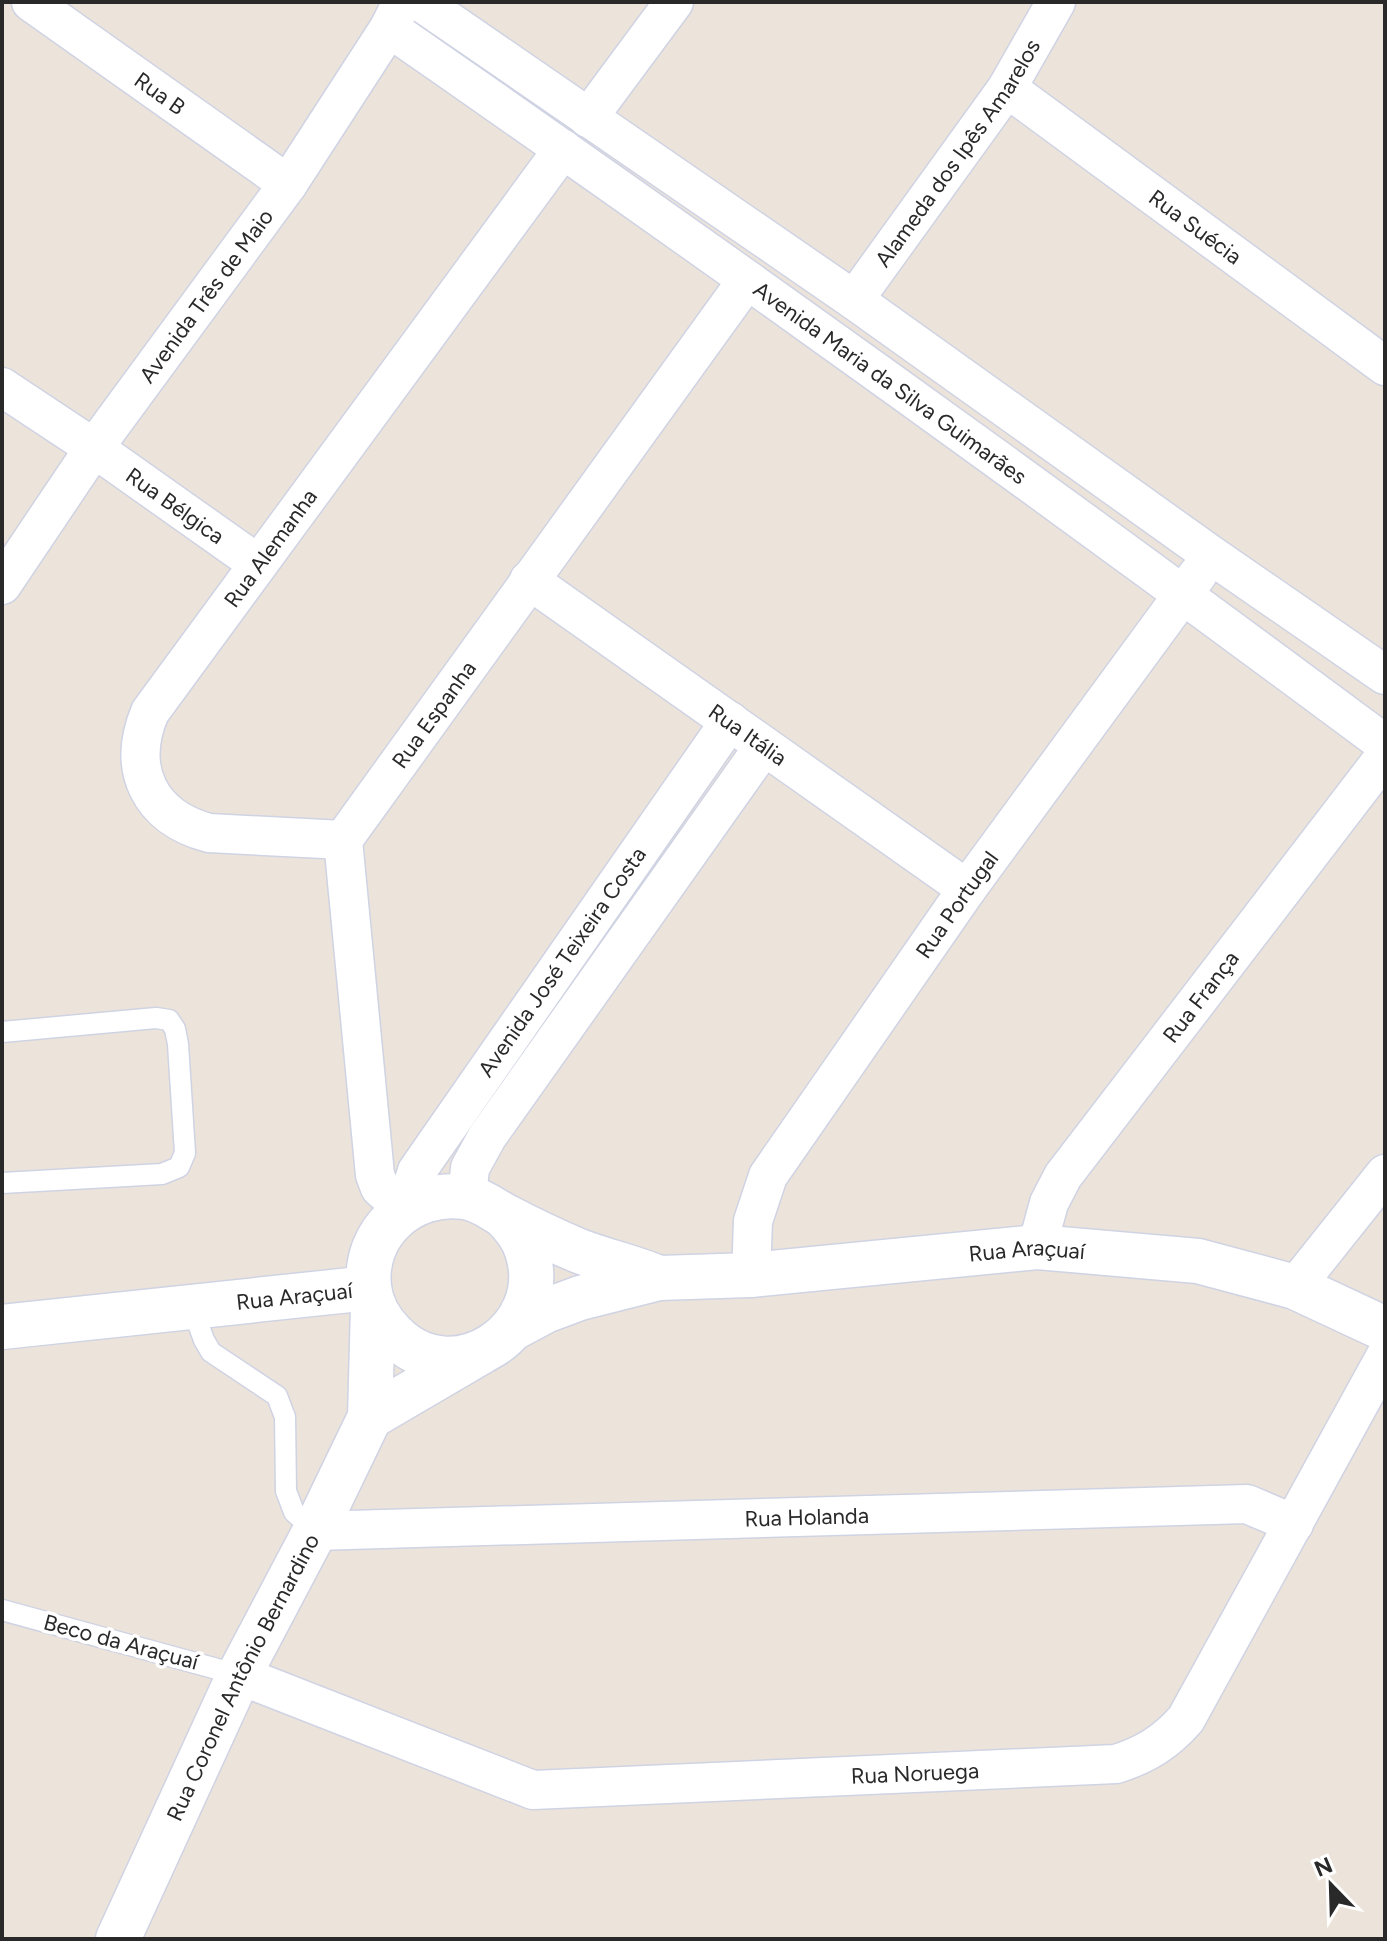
<svg xmlns="http://www.w3.org/2000/svg" width="1387" height="1941" viewBox="0 0 1387 1941" font-family="Figtree,sans-serif">
<rect width="100%" height="100%" fill="#ece4da"/>
<g fill="none" stroke-linecap="round" stroke-linejoin="round">
<defs>
<path id="service" d="M2,1032L156,1018L169,1020L175,1029L178,1044L185,1153L179,1167L162,1174L2,1183
M192,1307L204,1340L211,1352L277,1396L285,1417L286,1491L294,1512L315,1531
M2,1610L239,1675"/>
<g id="minor">
<path id="s1" d="M31,2L288,184"/>
<path d="M421,2L854,300L1211,555L1385,675"/>
<path id="s2" d="M389,28C725,261 1057,500 1385,744"/>
<path id="s3" d="M1007,88L1385,366"/>
<path d="M588,118L674,2"/>
<path id="s4" d="M854,300L1007,88L1056,2"/>
<path id="s5" d="M2,387L94,448L258,564"/>
<path id="s6" d="M529,580L967,889"/>
<path id="s7" d="M2,585L94,448L288,184L389,28L401,4"/>
<path id="s8" d="M730,721L417,1171L405,1209L380,1188L375,1175L343,840L747,280"/>
<path id="s9" d="M343,840L209,833C149,817 126,769 150,712L563,149"/>
<path d="M467,1197L470,1168L487,1137L764,746"/>
<path id="s10" d="M1037,1247L1049,1203L1063,1176L1385,756"/>
<path id="s11" d="M751,1275L753,1221L768,1176L967,889L1198,574"/>
<path d="M1295,1287L1385,1174"/>
<path id="s12" d="M315,1531L1247,1504L1294,1524"/>
<path id="s13" d="M239,1675L533,1790L1116,1764C1145,1755 1166,1742 1186,1719L1385,1357"/>
</g>
<g id="tertiary">
<path d="M370,1417L481,1352"/>
<path id="s14" d="M118,1939L239,1675L315,1531L370,1417L373,1305"/>
</g>
<g id="secondary">
<path d="M504,1216C514,1226 523,1237 527,1251C553,1331 452,1396 393,1334C380,1321 371,1305 369,1287C363,1232 411,1190 464,1197C481,1199 493,1210 507,1217C530,1229 555,1241 579,1251C605,1261 633,1267 659,1278"/>
<path id="s15" d="M2,1327L369,1288"/>
<path id="s16" d="M515,1327L545,1311L580,1298L659,1278L751,1275L1037,1247L1198,1261L1295,1287L1385,1329"/>
</g>
</defs>
<!-- service casing -->
<use href="#service" stroke="#cfd3e3" stroke-width="23"/>
<!-- minor casing -->
<use href="#minor" stroke="#cfd3e3" stroke-width="41"/>
<!-- tertiary casing -->
<use href="#tertiary" stroke="#cfd3e3" stroke-width="47"/>
<!-- secondary casing -->
<use href="#secondary" stroke="#cfd3e3" stroke-width="47"/>
<!-- service -->
<use href="#service" stroke="#fff" stroke-width="20"/>
<!-- minor -->
<use href="#minor" stroke="#fff" stroke-width="38"/>
<!-- tertiary -->
<use href="#tertiary" stroke="#fff" stroke-width="44"/>
<!-- secondary -->
<use href="#secondary" stroke="#fff" stroke-width="44"/>
</g>
<g text-anchor="middle" dominant-baseline="central" stroke-width="7" stroke-linejoin="round" paint-order="stroke">
<!-- street labels -->
<g font-size="22" fill="#292929" stroke="#fff">
<text stroke="none"><textPath href="#s1" startOffset="158">Rua B</textPath></text>
<text stroke="none"><textPath href="#s4" startOffset="180">Alameda dos Ipês Amarelos</textPath></text>
<text stroke="none"><textPath href="#s3" startOffset="234">Rua Suécia</textPath></text>
<text stroke="none"><textPath href="#s7" startOffset="354">Avenida Três de Maio</textPath></text>
<text stroke="none"><textPath href="#s2" startOffset="614">Avenida Maria da Silva Guimarães</textPath></text>
<text stroke="none"><textPath href="#s5" startOffset="210">Rua Bélgica</textPath></text>
<text stroke="none"><textPath href="#s9" startOffset="494">Rua Alemanha</textPath></text>
<text stroke="none"><textPath href="#s8" startOffset="1126">Rua Espanha</textPath></text>
<text stroke="none"><textPath href="#s6" startOffset="268">Rua Itália</textPath></text>
<text stroke="none"><textPath href="#s11" startOffset="432">Rua Portugal</textPath></text>
<text transform="translate(562 962) rotate(-55)">Avenida José Teixeira Costa</text>
<text stroke="none"><textPath href="#s10" startOffset="302">Rua França</textPath></text>
<text stroke="none"><textPath href="#s16" startOffset="522">Rua Araçuaí</textPath></text>
<text stroke="none"><textPath href="#s15" startOffset="294">Rua Araçuaí</textPath></text>
<text stroke="none"><textPath href="#s12" startOffset="492">Rua Holanda</textPath></text>
<text transform="translate(121 1642) rotate(15)">Beco da Araçuaí</text>
<text stroke="none"><textPath href="#s14" startOffset="290">Rua Coronel Antônio Bernardino</textPath></text>
<text stroke="none"><textPath href="#s13" startOffset="698">Rua Noruega</textPath></text>
</g>
</g>
<!-- border -->
<rect width="1387" height="1941" fill="none" stroke="#292929" stroke-width="8"/>
<!-- north arrow -->
<g transform="translate(1331 1885) rotate(337)" stroke="#ffffff" stroke-width="6" paint-order="stroke">
<path d="M0-6L14 30L0 20L-14 30Z" fill="#292929"/>
<text y="-12" font-size="22" font-weight="bold" text-anchor="middle" fill="#292929">N</text>
</g>
</svg>
